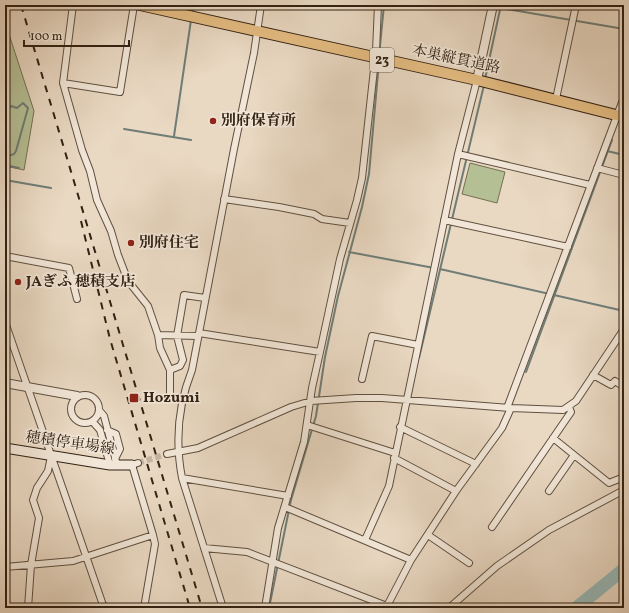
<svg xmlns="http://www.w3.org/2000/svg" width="629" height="613" viewBox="0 0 629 613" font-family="Vollkorn,'Noto Serif JP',serif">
<rect width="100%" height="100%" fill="#e9d8c2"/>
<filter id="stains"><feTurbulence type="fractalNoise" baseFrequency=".005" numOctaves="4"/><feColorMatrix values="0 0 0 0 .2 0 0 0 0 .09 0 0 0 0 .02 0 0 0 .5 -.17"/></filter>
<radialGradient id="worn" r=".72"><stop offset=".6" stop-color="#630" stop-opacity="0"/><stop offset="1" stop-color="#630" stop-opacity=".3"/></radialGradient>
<!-- green -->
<path fill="#b5bf94" stroke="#747054" d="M5,22L34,111L24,170L5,166Z
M470,163L505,172L497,203L462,194Z"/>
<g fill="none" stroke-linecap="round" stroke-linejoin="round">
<!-- stream -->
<path stroke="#6f7d76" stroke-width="2" d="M500,8L624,29
M192,14L194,5
M379,56L384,5
M485,79L501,5
M5,109H9L11,106L17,108L23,103L28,108L16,151L14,154L5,157
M124,129L191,140
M174,136L191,20
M607,151L624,155
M5,165L19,168
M5,180L51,188
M349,252L434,268
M440,269L624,311
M419,358L484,85
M526,372L612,140
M269,608L291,500L316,416L325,357L338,296L362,207L369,174L379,62"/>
<!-- river -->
<path stroke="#98b9b8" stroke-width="13" d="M576,608L624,569"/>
<!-- minor-tunnel -->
<path stroke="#c4b49f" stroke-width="6" stroke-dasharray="6 3" stroke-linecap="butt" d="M138,463L167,454"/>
<defs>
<path id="minor" d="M73,5L63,83L82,150L90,171L97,200L111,231L118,255L128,281L148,306L158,335L160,348L170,370V397L183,400
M261,5L254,53L234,149L192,370C178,405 175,441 182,478L288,496
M63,83L120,92L134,5
M556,99L576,5
M458,154L590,185
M597,168L624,175
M224,199L279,207L314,214L322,219L350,223
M444,220L568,247
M5,256L69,268L77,299
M5,322L104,608
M199,333L320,352L312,388L304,442L278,528L265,608
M158,335L198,336
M320,352L340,259L357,200L362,178L376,51L378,5
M170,370L180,366L183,360L177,336L184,295L205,298
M593,375L611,385L615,381L624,387
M362,379L372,336L418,345
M71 409a14 14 0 1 1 28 0a14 14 0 1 1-28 0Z
M507,408L624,97
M99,410L104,416L117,465
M92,421L100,430L110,465
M307,425L395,453
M400,427L476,464
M107,430L116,434L120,449L115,459
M553,438L609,483L624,477
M167,454L198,448L291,407L311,401L356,398H382L511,408L563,410L576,401L624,329
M394,458L456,491
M182,478L223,608
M549,491L574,455
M285,507L411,560
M492,527L571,412L569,407
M428,535L469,563
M365,540L389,486L458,154L477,80
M204,548L247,552L387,606
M5,567L73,561L153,535L132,465L138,463
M28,608L31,565L39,518L33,500L37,488L48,471L51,456
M144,608L155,544L153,535
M386,608L411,560L456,491L502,428L511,408
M449,608L497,566L549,530L624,490"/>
<path id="tertiary" d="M477,80L493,5
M5,383L77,396"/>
<path id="secondary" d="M5,448L110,465H132"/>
<path id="primary" d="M140,5L477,80L624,117"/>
</defs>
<!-- minor casing -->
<use href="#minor" stroke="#605040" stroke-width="8"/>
<!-- tertiary casing -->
<use href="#tertiary" stroke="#605040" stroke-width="10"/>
<!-- secondary casing -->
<use href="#secondary" stroke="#322214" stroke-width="11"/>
<!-- primary casing -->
<use href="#primary" stroke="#322214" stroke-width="12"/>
<!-- minor -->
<use href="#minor" stroke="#f1e6d7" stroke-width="6"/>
<!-- tertiary -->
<use href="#tertiary" stroke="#f1e6d7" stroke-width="8"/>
<!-- secondary -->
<use href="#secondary" stroke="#f1e6d7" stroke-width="9"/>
<!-- primary -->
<use href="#primary" stroke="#e4bc81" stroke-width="10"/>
<!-- rail -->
<path stroke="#322214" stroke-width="2" stroke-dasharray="7 7" stroke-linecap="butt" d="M21,5L202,608
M81,221L110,339L190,608"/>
</g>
<!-- markers -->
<g fill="#8f2418" stroke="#f1e6d7" stroke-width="1.5">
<circle cx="213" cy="121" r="4"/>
<circle cx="131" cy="243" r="4"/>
<circle cx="18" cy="282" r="4"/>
<rect x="129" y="393" width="10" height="10" rx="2"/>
</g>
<g text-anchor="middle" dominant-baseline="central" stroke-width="3.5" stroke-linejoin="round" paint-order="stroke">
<!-- shield labels -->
<rect fill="#f1e6d7" stroke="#6b5d4e" stroke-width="1" x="370" y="48" width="24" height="24" rx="3"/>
<g font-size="14" font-weight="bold" fill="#322214">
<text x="382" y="60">23</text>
</g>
<!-- street labels -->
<g font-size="15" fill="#322214" stroke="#f1e6d7">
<text transform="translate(456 60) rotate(12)">本巣縦貫道路</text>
<text transform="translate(70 444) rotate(8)">穂積停車場線</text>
</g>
<!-- poi labels -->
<g font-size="15" font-weight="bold" fill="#322214" stroke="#f1e6d7" text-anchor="start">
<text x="221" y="121">別府保育所</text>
<text x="139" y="243">別府住宅</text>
<text x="26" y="282">JAぎふ 穂積支店</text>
<text x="143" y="398">Hozumi</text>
</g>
</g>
<!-- margin -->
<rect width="629" height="613" fill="none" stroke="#e9d8c2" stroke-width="20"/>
<rect x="6" y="6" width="617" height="601" fill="none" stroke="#322214" stroke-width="2"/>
<rect x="10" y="10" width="609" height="593" fill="none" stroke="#322214"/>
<!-- scale -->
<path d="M24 40v6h105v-6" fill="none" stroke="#322214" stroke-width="2"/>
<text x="30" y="40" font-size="12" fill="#322214" stroke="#f1e6d7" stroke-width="3" paint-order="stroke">100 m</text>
<rect width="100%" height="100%" filter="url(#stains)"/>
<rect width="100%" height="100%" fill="url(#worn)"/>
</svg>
